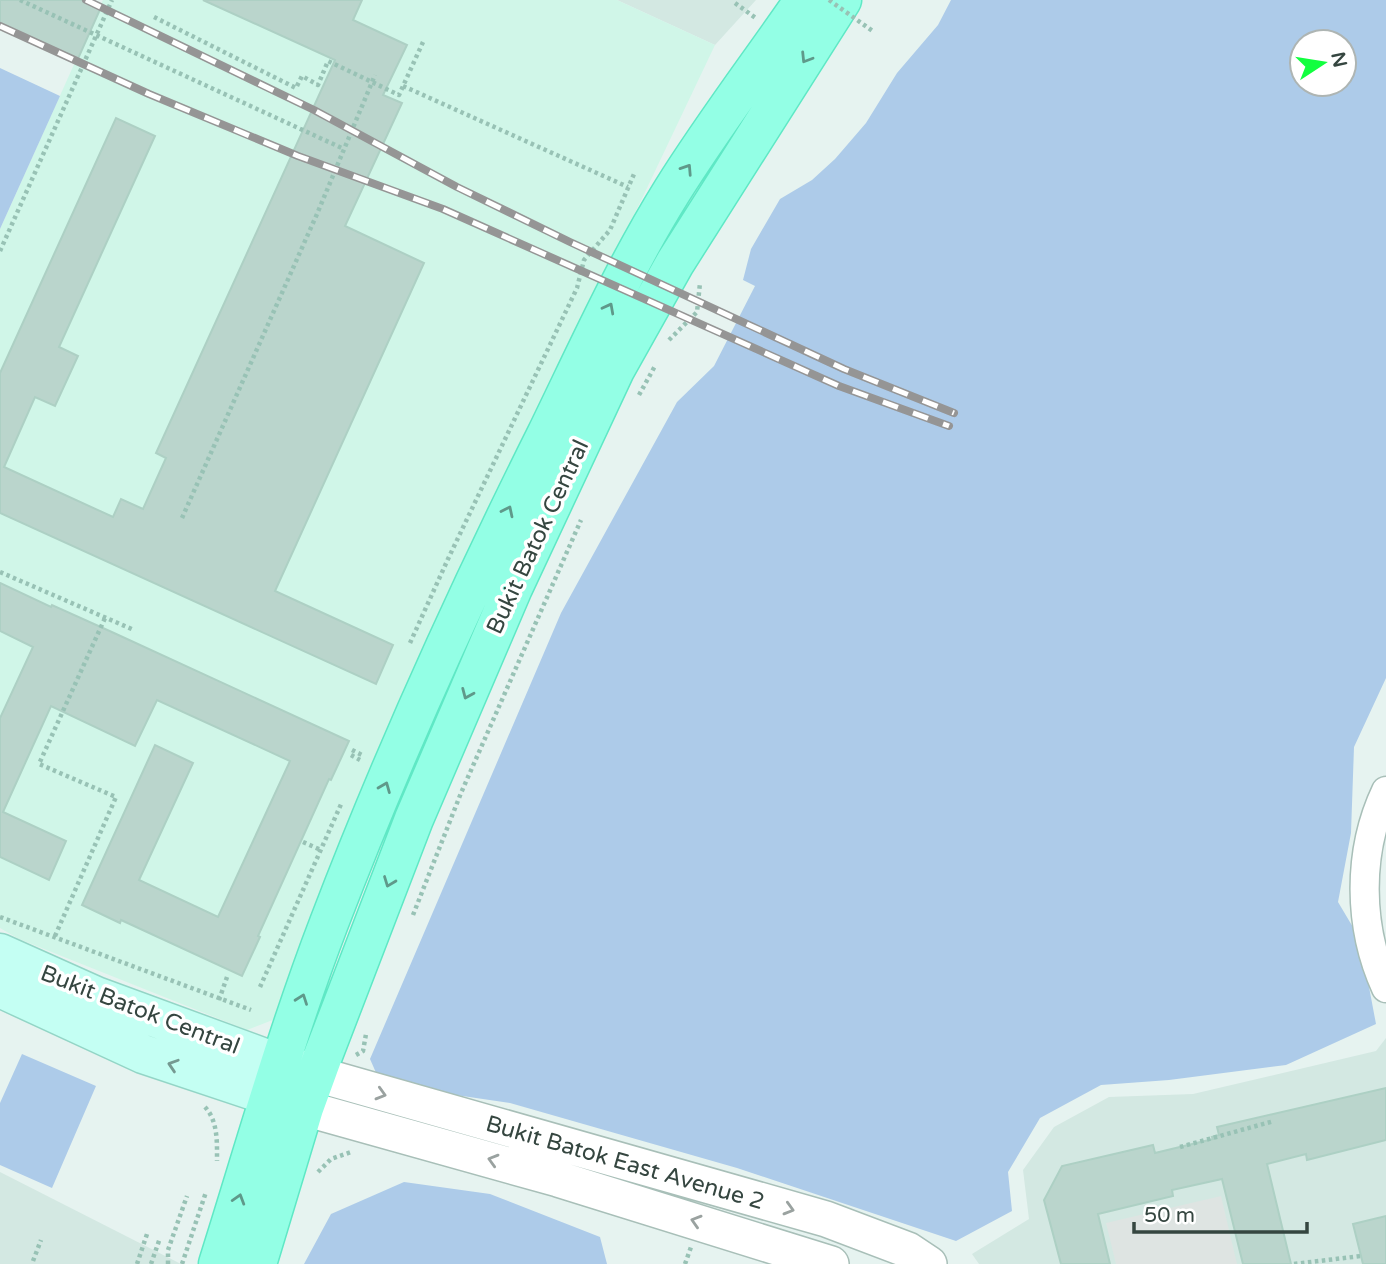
<svg xmlns="http://www.w3.org/2000/svg" width="1386" height="1264" viewBox="0 0 1386 1264" font-family="'Varela Round',sans-serif">
<rect width="100%" height="100%" fill="#e6f3f0"/>
<!-- residential -->
<path fill="#d3e8e2" d="M617,0H756L715,45Z
M1386,1038V1264H979L972,1254L1029,1219L1023,1170L1054,1127L1109,1097L1193,1094L1376,1051Z
M0,1172L181,1264H0Z"/>
<!-- commercial -->
<path fill="#d0f6e8" d="M103,0H617L715,45L453,596L283,1016L247,1030L19,939L0,928V229Z"/>
<!-- green -->
<path fill="#adcbe9" fill-rule="evenodd" d="M951,0H1386V678L1354,747L1351,833L1338,902L1360,939L1376,1024L1286,1065L1169,1080L1101,1085L1040,1118L1008,1172L1012,1211L956,1241L737,1168L510,1103L381,1084L370,1059L561,613L677,402L714,366L755,286L743,280L751,249L780,199L812,180L835,159L866,123L897,73L938,25ZM1302,42H1344V84H1302Z
M0,68L60,96L0,229Z
M22,1054L96,1086L52,1188L0,1165V1103Z
M404,1182L490,1194L600,1237L607,1264H304L331,1214Z"/>
<!-- parking -->
<path fill="#dee4e2" d="M1221,1196L1237,1264H1116L1106,1223Z"/>
<!-- building -->
<path fill="#bad5cc" stroke="#add0c4" stroke-width="2" d="M0,0H91L102,5L77,61L0,26Z
M203,0H362L353,20L407,45L383,95L402,103L345,226L424,263L275,591L393,645L376,684L0,513V373L116,118L155,136L59,347L78,356L55,406L35,397L4,467L113,517L121,499L143,509L166,458L156,453L335,60Z
M0,583L51,607L52,605L114,633L349,741L331,780L329,779L258,936L260,937L242,976L121,920L120,923L82,905L155,745L193,763L139,880L218,917L290,761L157,700L135,746L51,706L3,812L66,841L49,880L0,857V718L33,647L0,631Z
M1386,1088V1140L1307,1160L1306,1154L1267,1164L1291,1264H1243L1222,1179L1172,1190L1173,1196L1098,1214L1110,1264H1061L1044,1200L1062,1166L1153,1145L1155,1153L1213,1139L1212,1137L1219,1135L1217,1127Z
M1386,1216V1264H1363L1353,1224Z"/>
<g fill="none" stroke-linecap="round" stroke-linejoin="round">
<defs>
<path id="minor" d="M1386,791C1357,852 1358,927 1386,988"/>
<path id="tertiary" d="M316,1074L826,1219L908,1250L929,1264
M304,1108L558,1179L831,1264"/>
<path id="secondary" d="M0,953L96,996L281,1064L311,1072
M0,988L143,1054L302,1107"/>
<path id="primary" d="M218,1264C254,1150 286,1035 329,923C392,758 467,593 546,435C586,353 624,268 672,191C713,125 760,64 804,0
M257,1264L304,1108L324,1053L414,819L513,588L615,370L675,263L842,0"/>
</defs>
<!-- minor casing -->
<use href="#minor" stroke="#a8bfb8" stroke-width="31"/>
<!-- tertiary casing -->
<use href="#tertiary" stroke="#a8bfb8" stroke-width="38"/>
<!-- secondary casing -->
<use href="#secondary" stroke="#93d5c6" stroke-width="41"/>
<!-- primary casing -->
<use href="#primary" stroke="#5fe8c5" stroke-width="41"/>
<!-- path -->
<path stroke="#98c2b5" stroke-width="4.5" stroke-dasharray="3.5 3.5" stroke-linecap="butt" d="M20,0L344,149
M735,3L757,19
M154,17L296,88L302,76L318,85L328,61L399,95L423,42
M403,86L628,187
M0,251L112,0
M669,340L697,312L700,283
M639,395L655,366
M182,518L317,214L375,75
M0,572L134,630
M410,643L448,559L577,288L584,260L610,230L634,174
M352,750L362,755
M351,755L360,760
M303,842L321,850
M413,915L461,793L581,520
M0,917L251,1010
M55,936L116,797L39,764L105,618
M260,987L342,802
M219,1000L227,977
M356,1055L363,1051L366,1034
M205,1107C218,1121 217,1142 217,1161
M1180,1147L1274,1121
M318,1172L331,1159L351,1152
M33,1261L41,1240
M137,1264L147,1234
M151,1264L160,1238
M168,1264V1250L187,1196
M182,1264L206,1192
M685,1264L691,1247
M1294,1264L1361,1256"/>
<!-- minor -->
<use href="#minor" stroke="#fff" stroke-width="28"/>
<!-- tertiary -->
<use href="#tertiary" stroke="#fff" stroke-width="35"/>
<!-- secondary -->
<use href="#secondary" stroke="#c4fff3" stroke-width="38"/>
<!-- primary -->
<use href="#primary" stroke="#93ffe5" stroke-width="38"/>
<defs>
<path id="rail" d="M86,0L314,110L457,187L570,242L844,369L954,413
M0,26L149,94L298,156L443,209L839,386L949,426"/>
</defs>
<!-- rail casing -->
<use href="#rail" stroke="#959595" stroke-width="8"/>
<!-- rail -->
<use href="#rail" stroke="#fff" stroke-width="5" stroke-dasharray="16" stroke-linecap="butt"/>
<!-- path-bridge -->
<path stroke="#98c2b5" stroke-width="4.5" stroke-dasharray="3.5 3.5" stroke-linecap="butt" d="M829,0L874,32"/>
</g>
<!-- one-way arrows -->
<defs><path id="oneway-chevron" d="M-2-3.5L2.5 0L-2 3.5" fill="none" stroke-width="1.6" stroke-linecap="round" stroke-linejoin="round" transform="scale(1.75)"/></defs>
<g stroke="#5f998a">
<use href="#oneway-chevron" transform="translate(806 58) rotate(122)"/>
<use href="#oneway-chevron" transform="translate(687 169) rotate(-57)"/>
<use href="#oneway-chevron" transform="translate(609 308) rotate(-62)"/>
<use href="#oneway-chevron" transform="translate(508 511) rotate(-64)"/>
<use href="#oneway-chevron" transform="translate(467 694) rotate(113)"/>
<use href="#oneway-chevron" transform="translate(385 787) rotate(-68)"/>
<use href="#oneway-chevron" transform="translate(389 882) rotate(111)"/>
<use href="#oneway-chevron" transform="translate(302 999) rotate(-70)"/>
<use href="#oneway-chevron" transform="translate(239 1199) rotate(-73)"/>
</g>
<use stroke="#759991" href="#oneway-chevron" transform="translate(173 1065) rotate(-162)"/>
<g stroke="#9aa2a0">
<use href="#oneway-chevron" transform="translate(381 1094) rotate(16)"/>
<use href="#oneway-chevron" transform="translate(493 1160) rotate(-164)"/>
<use href="#oneway-chevron" transform="translate(789 1209) rotate(16)"/>
<use href="#oneway-chevron" transform="translate(696 1221) rotate(-163)"/>
</g>
<g text-anchor="middle" dominant-baseline="central" stroke-width="7" stroke-linejoin="round" paint-order="stroke">
<!-- street labels -->
<g font-size="23" fill="#354640" stroke="#fff">
<text transform="translate(538 537) rotate(-65)">Bukit Batok Central</text>
<text transform="translate(140 1010) rotate(21)">Bukit Batok Central</text>
<text transform="translate(625 1163) rotate(16)">Bukit Batok East Avenue 2</text>
</g>
</g>
<!-- north arrow -->
<g transform="translate(1323 63) rotate(78)"><circle r="33" fill="#ffffff" stroke="#aeb5b3" stroke-width="2"/>
<path d="M0-5L12 26L0 18L-12 26Z" fill="#11ff3f"/>
<text y="-10" font-size="19" font-weight="bold" text-anchor="middle" fill="#354640">N</text>
</g>
<!-- scale -->
<path d="M1134 1222v10h173v-10" fill="none" stroke="#354640" stroke-width="3.5"/>
<text x="1144" y="1222" font-size="21" fill="#354640" stroke="#ffffff" stroke-width="5" paint-order="stroke">50 m</text>
</svg>
